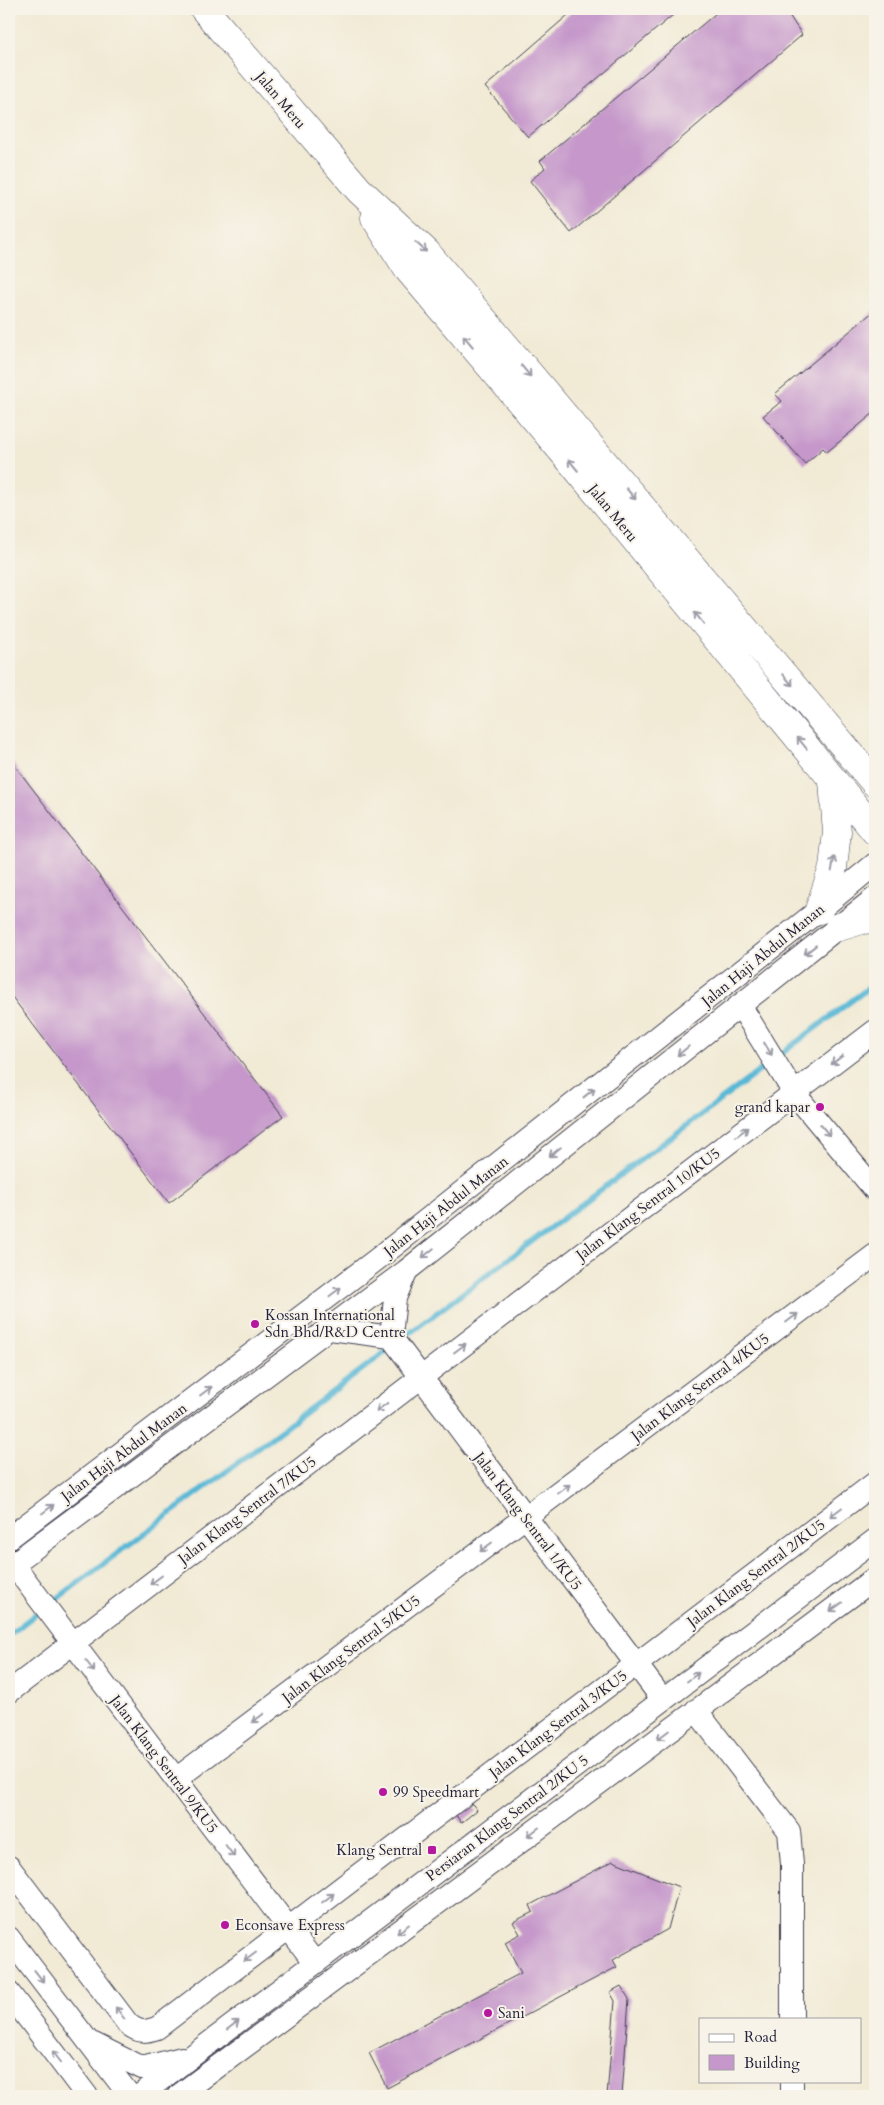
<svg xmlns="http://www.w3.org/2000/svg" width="884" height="2105" viewBox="0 0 884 2105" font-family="Cardo,serif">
<rect width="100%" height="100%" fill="#f7f3e8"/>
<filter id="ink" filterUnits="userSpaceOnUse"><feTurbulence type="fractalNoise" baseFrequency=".02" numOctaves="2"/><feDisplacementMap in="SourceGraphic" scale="10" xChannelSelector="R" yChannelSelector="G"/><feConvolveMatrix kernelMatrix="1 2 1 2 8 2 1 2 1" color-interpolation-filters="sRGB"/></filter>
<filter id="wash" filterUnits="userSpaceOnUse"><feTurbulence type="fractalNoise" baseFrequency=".0096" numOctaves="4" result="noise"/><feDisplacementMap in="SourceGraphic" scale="20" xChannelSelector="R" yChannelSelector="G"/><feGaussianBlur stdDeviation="1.12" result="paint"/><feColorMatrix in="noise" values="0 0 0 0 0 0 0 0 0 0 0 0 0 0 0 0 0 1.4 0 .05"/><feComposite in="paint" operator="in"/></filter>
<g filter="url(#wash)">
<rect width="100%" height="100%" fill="#f1ead5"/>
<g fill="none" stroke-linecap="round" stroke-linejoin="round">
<!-- stream -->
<path stroke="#58b8d6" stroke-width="5.5" d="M777,1057L875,983
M399,1341L770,1063
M50,1604L392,1347
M9,1635L42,1609"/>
</g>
<g id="blocks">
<!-- building -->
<path fill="#c597ca" d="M575,9H680L528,137L485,87Z
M721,9H785L802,35L571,233L530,181L545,168L540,161Z
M875,310V412L827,452L823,448L805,464L763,416L782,401L775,394Z
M9,758L283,1116L169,1203L9,993Z
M469,1800L477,1810L461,1823L454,1812Z
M613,1861L679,1887L668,1929L613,1960L617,1967L387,2088L369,2053L521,1973L505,1942L520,1934L513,1922L533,1912L530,1905Z
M621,1986L629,1999L622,2096H607L615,2001L610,1992Z"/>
</g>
</g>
<g filter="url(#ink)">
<use href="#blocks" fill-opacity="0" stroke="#414052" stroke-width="1"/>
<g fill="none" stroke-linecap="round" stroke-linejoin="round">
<defs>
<path id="minor" d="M740,1005L794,1093L875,1190
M406,1272L395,1298L391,1337L663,1700
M330,1329L391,1337
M9,1538L376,1260L819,910L875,864
M13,1564L315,1963
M9,1567L406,1271L875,898
M9,1692L875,1031
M696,1710L789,1831L792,1864V2019
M176,1779L875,1255
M9,1867L128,2024C139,2033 145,2032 157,2028L875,1483
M9,1938L130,2096
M9,1993L87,2096
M94,2044L142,2068L182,2058
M792,2081V2096
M139,2096L875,1540
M178,2096L875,1578"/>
<path id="major" d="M204,9L359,190L427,253L875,783
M375,218L407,268L569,459L875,831
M819,910L833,868L837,832L833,781"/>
<path id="highway" d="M839,927L862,920L875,919"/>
</defs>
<!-- minor casing -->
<use href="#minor" stroke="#414052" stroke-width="24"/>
<!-- major casing -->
<use href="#major" stroke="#414052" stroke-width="29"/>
<!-- highway casing -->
<use href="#highway" stroke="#414052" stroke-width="29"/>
<!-- minor -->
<use href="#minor" stroke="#fff" stroke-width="22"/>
<!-- major -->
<use href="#major" stroke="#fff" stroke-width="28"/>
<!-- highway -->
<use href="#highway" stroke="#fff" stroke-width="28"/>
</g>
<!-- one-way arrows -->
<defs><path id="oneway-shaft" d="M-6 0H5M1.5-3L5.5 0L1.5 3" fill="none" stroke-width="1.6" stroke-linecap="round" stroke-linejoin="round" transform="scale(1.25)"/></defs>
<g stroke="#9c9ca7">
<use href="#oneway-shaft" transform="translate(421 247) rotate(42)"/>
<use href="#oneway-shaft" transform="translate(468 341) rotate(-130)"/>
<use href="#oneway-shaft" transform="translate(526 371) rotate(50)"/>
<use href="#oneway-shaft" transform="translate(573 465) rotate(-130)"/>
<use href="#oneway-shaft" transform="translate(631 494) rotate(50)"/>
<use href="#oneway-shaft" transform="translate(699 618) rotate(-129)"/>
<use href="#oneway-shaft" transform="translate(788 680) rotate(50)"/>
<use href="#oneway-shaft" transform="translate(802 743) rotate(-129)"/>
<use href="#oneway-shaft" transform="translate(833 864) rotate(-80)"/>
<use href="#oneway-shaft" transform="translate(810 950) rotate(142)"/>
<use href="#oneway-shaft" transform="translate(768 1049) rotate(58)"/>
<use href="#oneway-shaft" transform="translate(683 1051) rotate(141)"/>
<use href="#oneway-shaft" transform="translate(837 1060) rotate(142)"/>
<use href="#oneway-shaft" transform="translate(589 1093) rotate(-38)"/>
<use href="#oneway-shaft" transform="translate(825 1130) rotate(50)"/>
<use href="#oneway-shaft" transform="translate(742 1132) rotate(-37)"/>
<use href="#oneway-shaft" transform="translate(555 1152) rotate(141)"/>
<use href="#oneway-shaft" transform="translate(428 1253) rotate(141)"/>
<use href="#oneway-shaft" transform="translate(335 1292) rotate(-37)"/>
<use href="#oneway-shaft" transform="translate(792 1318) rotate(-37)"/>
<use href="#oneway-shaft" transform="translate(460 1348) rotate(-37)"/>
<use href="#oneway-shaft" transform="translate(206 1391) rotate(-37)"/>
<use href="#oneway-shaft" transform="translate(382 1407) rotate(143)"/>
<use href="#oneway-shaft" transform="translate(564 1489) rotate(-37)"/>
<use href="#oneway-shaft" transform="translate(48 1509) rotate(-37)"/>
<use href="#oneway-shaft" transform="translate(836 1512) rotate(143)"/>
<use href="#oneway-shaft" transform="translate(486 1547) rotate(143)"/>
<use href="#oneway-shaft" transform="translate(156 1580) rotate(143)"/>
<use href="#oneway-shaft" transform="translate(836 1607) rotate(144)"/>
<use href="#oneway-shaft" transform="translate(90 1666) rotate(53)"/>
<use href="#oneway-shaft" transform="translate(693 1677) rotate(-37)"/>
<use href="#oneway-shaft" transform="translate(258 1718) rotate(143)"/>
<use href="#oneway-shaft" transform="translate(663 1735) rotate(143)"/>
<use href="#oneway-shaft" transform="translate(533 1832) rotate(143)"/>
<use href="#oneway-shaft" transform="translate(230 1851) rotate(53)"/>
<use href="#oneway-shaft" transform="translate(328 1898) rotate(-37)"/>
<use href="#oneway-shaft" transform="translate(403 1929) rotate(143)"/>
<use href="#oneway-shaft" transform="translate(250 1957) rotate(143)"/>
<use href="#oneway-shaft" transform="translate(39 1976) rotate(52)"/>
<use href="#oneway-shaft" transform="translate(120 2013) rotate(-127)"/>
<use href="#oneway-shaft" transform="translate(233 2025) rotate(-37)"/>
<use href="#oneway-shaft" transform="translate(57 2057) rotate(-127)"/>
</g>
</g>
<!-- markers -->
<g fill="#b5179e" stroke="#f7f3e8" stroke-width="2">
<circle cx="820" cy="1107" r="5"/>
<circle cx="255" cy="1324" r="5"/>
<circle cx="383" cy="1792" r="5"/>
<rect x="427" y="1845" width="10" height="10" rx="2.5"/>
<circle cx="225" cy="1925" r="5"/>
<circle cx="488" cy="2013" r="5"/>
</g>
<g text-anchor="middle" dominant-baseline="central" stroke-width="4" stroke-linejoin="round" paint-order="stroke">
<!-- street labels -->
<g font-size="15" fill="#22223b" stroke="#f7f3e8">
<text transform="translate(281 100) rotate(50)">Jalan Meru</text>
<text transform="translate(613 513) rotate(51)">Jalan Meru</text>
<text transform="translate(763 955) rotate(-39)">Jalan Haji Abdul Manan</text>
<text transform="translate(648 1204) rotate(-37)">Jalan Klang Sentral 10/KU5</text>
<text transform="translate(446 1206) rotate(-38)">Jalan Haji Abdul Manan</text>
<text transform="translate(700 1387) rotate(-37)">Jalan Klang Sentral 4/KU5</text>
<text transform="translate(124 1452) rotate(-37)">Jalan Haji Abdul Manan</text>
<text transform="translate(247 1510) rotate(-37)">Jalan Klang Sentral 7/KU5</text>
<text transform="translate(528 1521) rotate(53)">Jalan Klang Sentral 1/KU5</text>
<text transform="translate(756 1573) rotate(-37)">Jalan Klang Sentral 2/KU5</text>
<text transform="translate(351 1649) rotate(-37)">Jalan Klang Sentral 5/KU5</text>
<text transform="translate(558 1724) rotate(-37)">Jalan Klang Sentral 3/KU5</text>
<text transform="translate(164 1764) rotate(53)">Jalan Klang Sentral 9/KU5</text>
<text transform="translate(507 1818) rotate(-37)">Persiaran Klang Sentral 2/KU 5</text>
</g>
<!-- poi labels -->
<g font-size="15" fill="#22223b" stroke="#f7f3e8" text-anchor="start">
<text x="810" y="1107" text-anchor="end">grand kapar</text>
<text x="265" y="1315">Kossan International<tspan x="265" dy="17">Sdn Bhd/R&amp;D Centre</tspan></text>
<text x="393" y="1792">99 Speedmart</text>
<text x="422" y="1850" text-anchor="end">Klang Sentral</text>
<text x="235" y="1925">Econsave Express</text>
<text x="498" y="2013">Sani</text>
</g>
</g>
<!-- margin -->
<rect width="884" height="2105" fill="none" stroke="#f7f3e8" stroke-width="30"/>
<!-- legend -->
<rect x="699" y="2018" width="162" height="65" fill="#f7f3e8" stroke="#a29fa3"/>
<rect x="709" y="2034" width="25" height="8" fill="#ffffff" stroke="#a29fa3"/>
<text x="744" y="2042" font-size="15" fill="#22223b">Road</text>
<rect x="709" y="2055" width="25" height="15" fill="#c597ca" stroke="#a29fa3"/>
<text x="744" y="2068" font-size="15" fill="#22223b">Building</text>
</svg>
